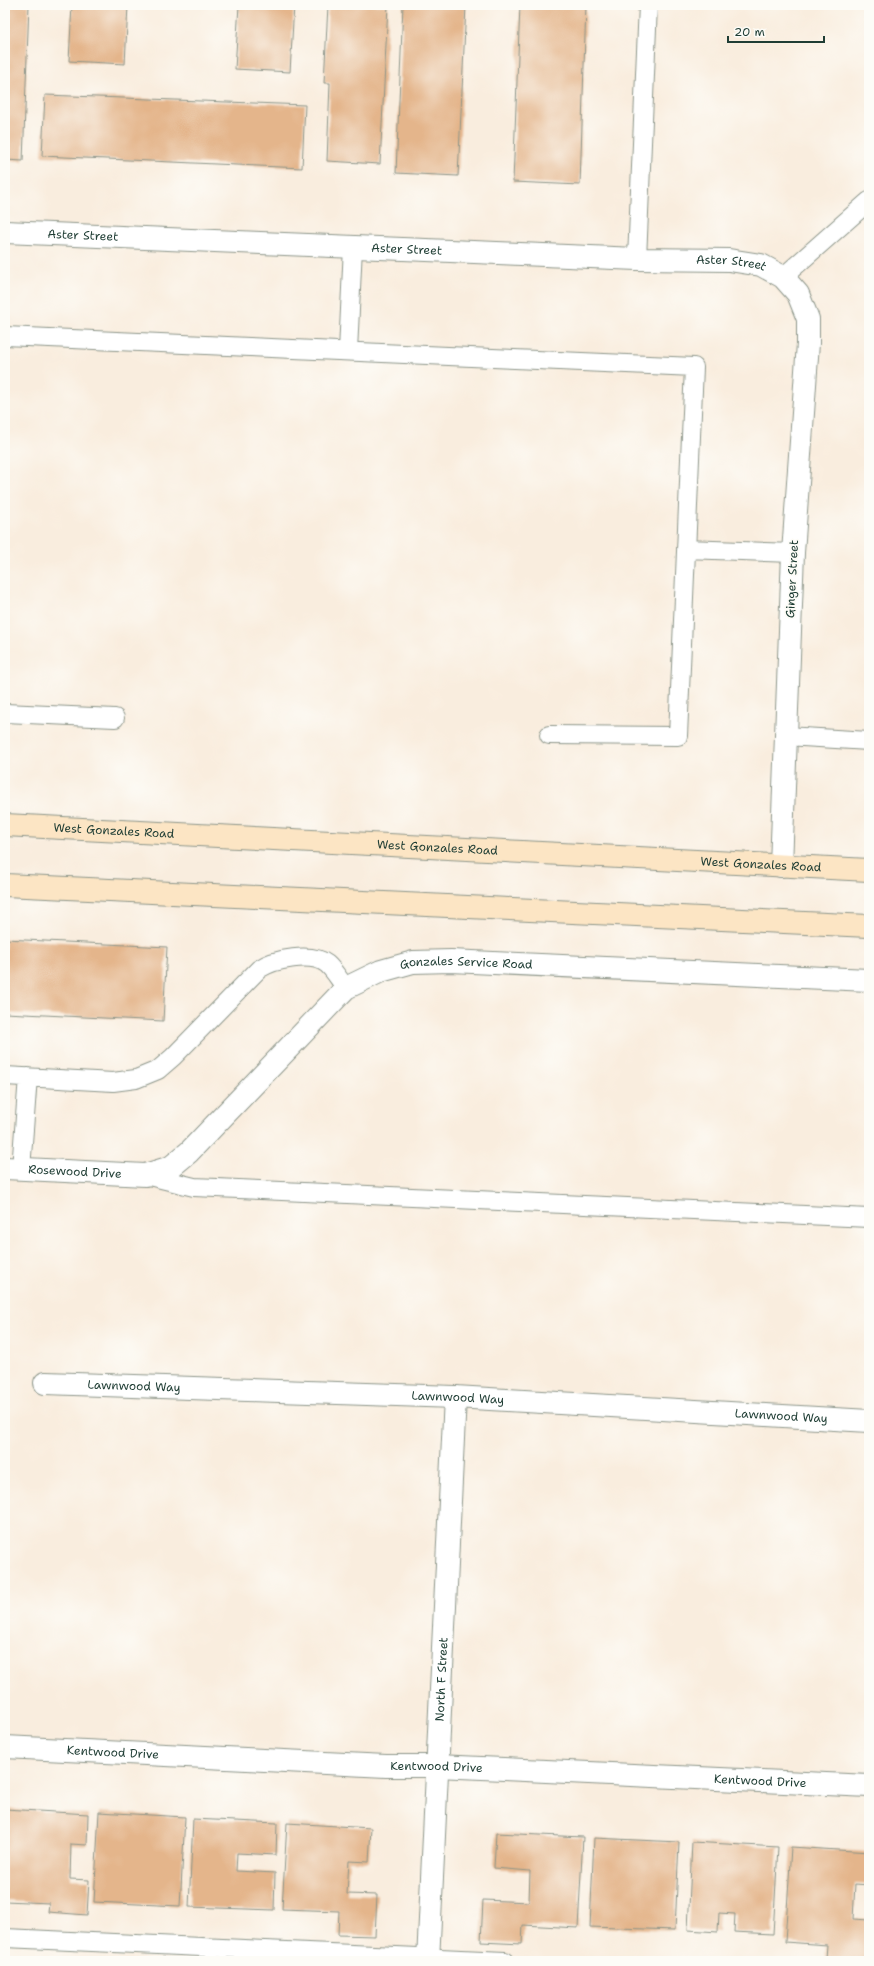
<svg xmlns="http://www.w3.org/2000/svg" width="874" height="1966" viewBox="0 0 874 1966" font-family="'Shantell Sans',sans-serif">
<rect width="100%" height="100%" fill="#fdfcf7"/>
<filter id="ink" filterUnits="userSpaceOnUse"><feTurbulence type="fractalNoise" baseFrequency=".025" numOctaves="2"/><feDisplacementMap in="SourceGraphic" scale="8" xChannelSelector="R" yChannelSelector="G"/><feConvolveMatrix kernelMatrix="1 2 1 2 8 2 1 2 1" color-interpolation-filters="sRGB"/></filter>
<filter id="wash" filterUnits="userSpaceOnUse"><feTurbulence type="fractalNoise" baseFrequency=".012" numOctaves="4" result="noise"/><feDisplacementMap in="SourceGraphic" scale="16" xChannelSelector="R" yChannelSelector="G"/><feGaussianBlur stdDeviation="0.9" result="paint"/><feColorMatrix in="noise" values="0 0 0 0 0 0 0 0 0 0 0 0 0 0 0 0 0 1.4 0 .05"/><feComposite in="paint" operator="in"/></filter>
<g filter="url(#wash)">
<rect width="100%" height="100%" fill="#f9edde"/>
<g id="blocks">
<!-- building -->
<path fill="#e4b58b" d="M5,5H29L23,161L5,160Z
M72,5H128L125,64L69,61Z
M239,5H294L290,72L235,69Z
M328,5H388L380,164L327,161L330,83H324Z
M403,5H466L458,176L396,173Z
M520,5H586L580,185L513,182Z
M45,95L305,105L302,168L42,156Z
M5,939L167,947L163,1021L5,1013Z
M5,1809L88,1814L87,1845L71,1844L70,1879L89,1880L87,1915L48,1912L49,1903L5,1901Z
M99,1812L185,1817L180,1906L94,1902Z
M193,1819L277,1823L276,1855L237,1853L236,1871L275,1873L274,1910L189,1907Z
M287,1823L371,1828L369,1862L349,1861L347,1894L377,1895L375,1936L338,1935L339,1911L282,1909Z
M496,1833L583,1837L578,1928L523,1925L522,1944L481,1942L483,1900L529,1902L530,1871L494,1868Z
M594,1838L679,1842L675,1930L590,1927Z
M692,1842L778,1847L773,1934L734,1932L735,1914L719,1913L718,1932L688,1930Z
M791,1847L869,1852V1885L855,1884L853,1919L869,1920V1960L826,1958L827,1945L785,1942Z"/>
</g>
</g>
<g filter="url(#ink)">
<use href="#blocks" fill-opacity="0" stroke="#8c9589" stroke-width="1"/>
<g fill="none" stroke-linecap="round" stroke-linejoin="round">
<defs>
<path id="service" d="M637,259L648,5
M783,277L869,201
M5,336L694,367L678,736L549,735
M348,351L353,247
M686,549L793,553
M5,713L115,718
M786,736L869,741
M5,1076L113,1082L136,1079L158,1070L173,1057L259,969C274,959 312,952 327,964C334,970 340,981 346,988
M21,1169L28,1077
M145,1175L194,1187L869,1218
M5,1938L505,1961"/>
<g id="minor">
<path id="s1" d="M5,232L637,259L729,260L761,265L783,277L798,294L808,319V343L793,553L781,866"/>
<path id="s2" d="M5,1168L145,1175L171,1167L189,1152L346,988L381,971L413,962L451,961L869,980"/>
<path id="s3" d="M45,1383L455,1397L869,1421"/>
<path id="s4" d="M5,1747L386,1766H437L869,1786"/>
<path id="s5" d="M428,1961L455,1397"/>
</g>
<g id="secondary">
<path id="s6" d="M5,825L869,870"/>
<path d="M5,885L869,926"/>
</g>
</defs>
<!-- service casing -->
<use href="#service" stroke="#8c9589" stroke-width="20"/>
<!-- minor casing -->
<use href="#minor" stroke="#8c9589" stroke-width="24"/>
<!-- secondary casing -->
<use href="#secondary" stroke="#8c9589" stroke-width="24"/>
<!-- service -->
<use href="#service" stroke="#fff" stroke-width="18"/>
<!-- minor -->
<use href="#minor" stroke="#fff" stroke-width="22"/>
<!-- secondary -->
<use href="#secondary" stroke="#fce5c4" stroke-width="22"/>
</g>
</g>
<g text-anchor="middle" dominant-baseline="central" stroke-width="3.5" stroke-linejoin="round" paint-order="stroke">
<!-- street labels -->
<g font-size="12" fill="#1f3d34" stroke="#fdfcf7">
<text stroke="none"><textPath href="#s1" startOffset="78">Aster Street</textPath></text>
<text stroke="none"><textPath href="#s1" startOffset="402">Aster Street</textPath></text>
<text stroke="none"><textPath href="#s1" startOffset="727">Aster Street</textPath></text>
<text transform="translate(792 579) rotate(-87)">Ginger Street</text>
<text stroke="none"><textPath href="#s6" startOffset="109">West Gonzales Road</textPath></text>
<text stroke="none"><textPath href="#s6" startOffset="433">West Gonzales Road</textPath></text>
<text stroke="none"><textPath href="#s6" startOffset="757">West Gonzales Road</textPath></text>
<text stroke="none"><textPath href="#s2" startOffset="543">Gonzales Service Road</textPath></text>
<text stroke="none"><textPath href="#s2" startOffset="70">Rosewood Drive</textPath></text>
<text stroke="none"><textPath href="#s3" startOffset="89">Lawnwood Way</textPath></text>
<text stroke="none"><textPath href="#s3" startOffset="413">Lawnwood Way</textPath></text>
<text stroke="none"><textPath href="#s3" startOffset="737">Lawnwood Way</textPath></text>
<text stroke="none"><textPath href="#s5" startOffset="282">North F Street</textPath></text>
<text stroke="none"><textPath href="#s4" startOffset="108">Kentwood Drive</textPath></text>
<text stroke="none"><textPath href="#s4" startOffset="432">Kentwood Drive</textPath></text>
<text stroke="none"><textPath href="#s4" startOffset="756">Kentwood Drive</textPath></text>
</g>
</g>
<!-- margin -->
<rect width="874" height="1966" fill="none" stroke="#fdfcf7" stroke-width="20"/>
<!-- scale -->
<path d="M728 36v6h96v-6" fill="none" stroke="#1f3d34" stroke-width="2"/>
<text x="734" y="36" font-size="12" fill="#1f3d34" stroke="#fdfcf7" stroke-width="3" paint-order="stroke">20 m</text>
</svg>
